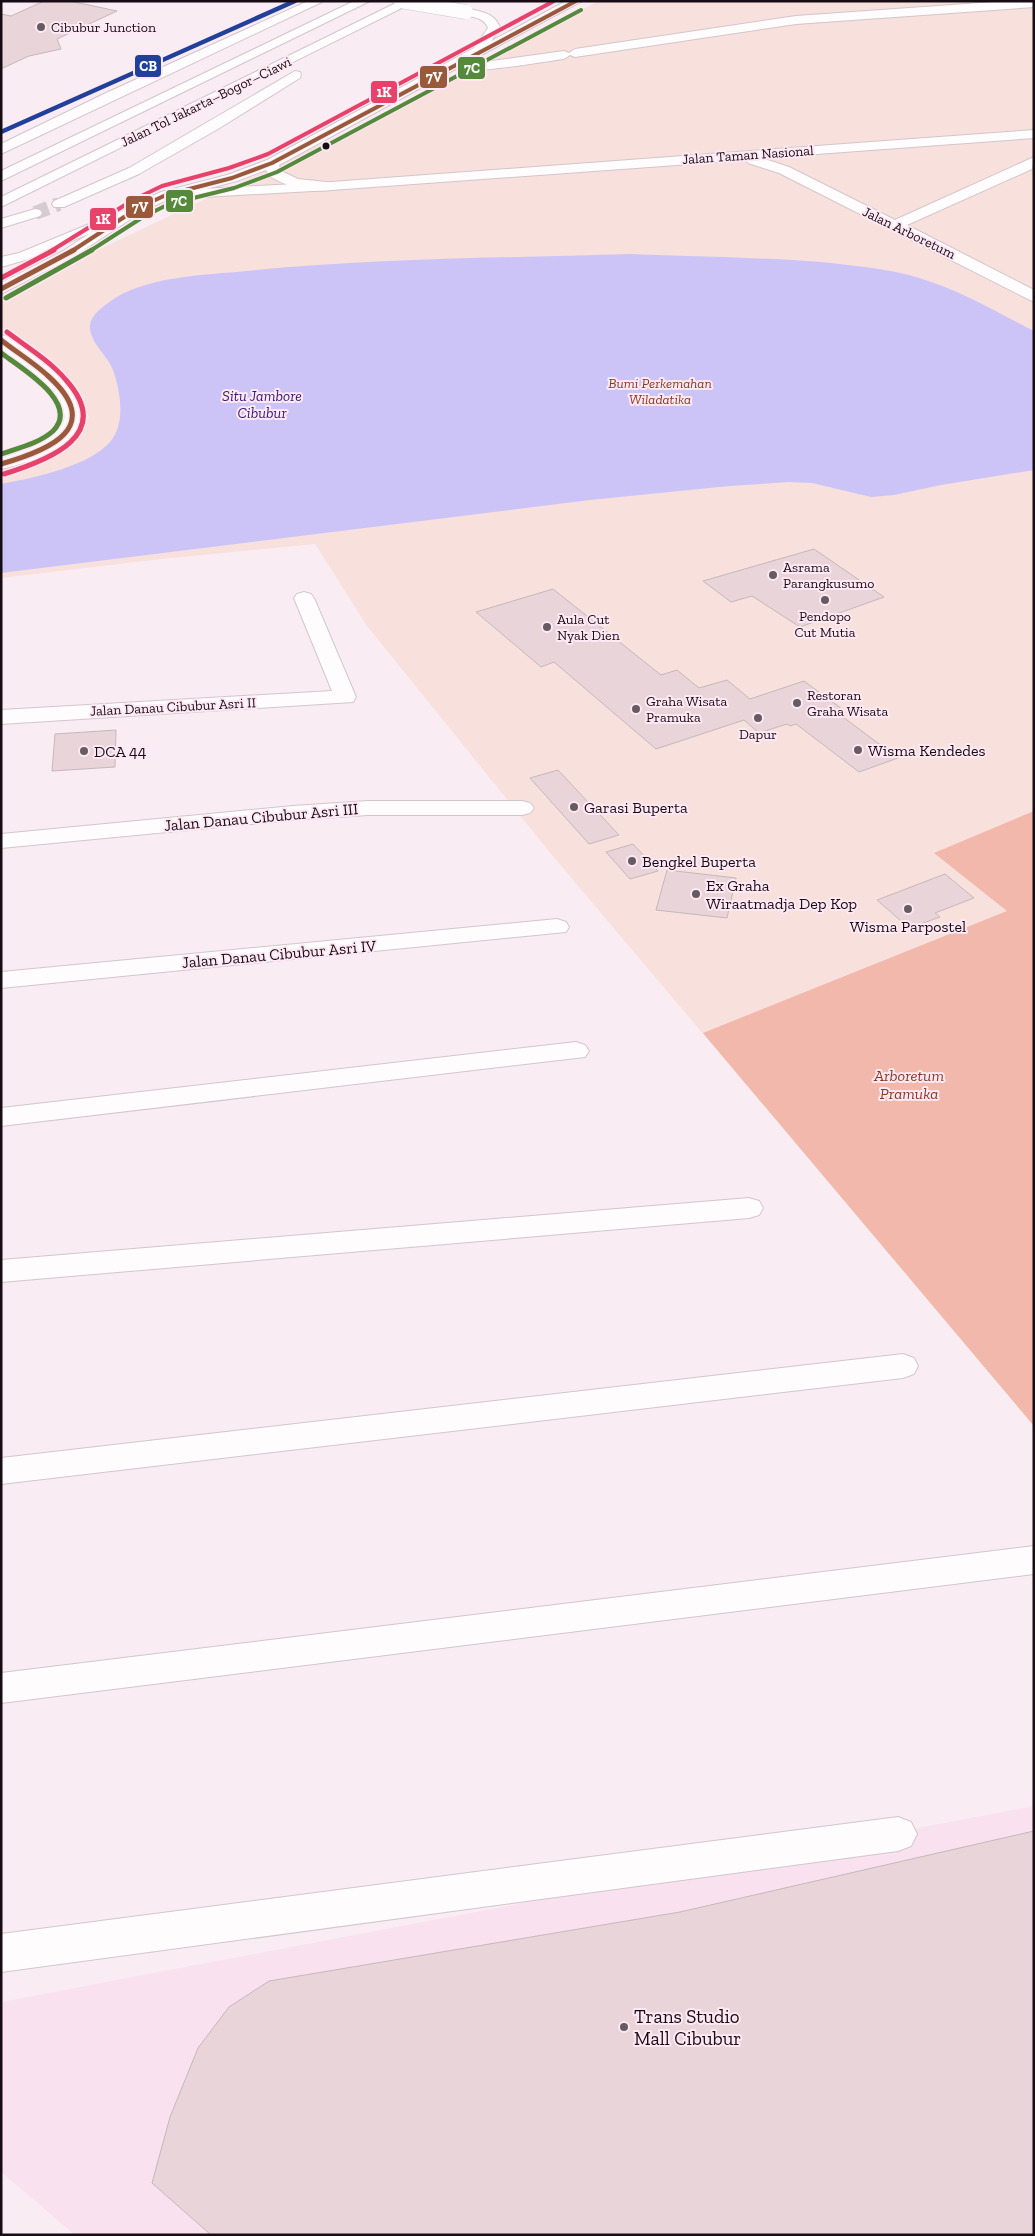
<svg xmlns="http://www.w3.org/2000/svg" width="1035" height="2236" viewBox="0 0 1035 2236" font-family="'Zilla Slab',serif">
<rect width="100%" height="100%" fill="#f9edf3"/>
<!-- built -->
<path fill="#fae1ef" d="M1034,1806V2235H75L1,2172V2002Z"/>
<!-- green -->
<path fill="#f8e0dc" d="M598,1H1034V1426L552,855L367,626L315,544L161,559L1,578V467C34,455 67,445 89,417L63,373L1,330V296L414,100Z"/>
<!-- forest -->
<path fill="#f1b8ab" d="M1034,811V1426L703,1033L1007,911L934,853Z"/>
<!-- water -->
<path fill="#ccc4f7" d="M630,254C697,257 764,257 831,263C864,267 900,270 931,282C967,294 1000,314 1034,331V470L941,485L894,495L871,497L812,483L789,482L729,486L590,500L1,573V484C32,478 82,468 106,446C127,428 121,393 113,370C108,356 91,344 90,328C89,317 100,309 108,303C143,276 205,275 247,271C374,258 502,258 630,254Z"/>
<!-- building -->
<path fill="#e9d4d9" stroke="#c4b8bb" d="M44,1H70L117,11L57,39L61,49L29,56L1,69V14L11,16Z
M814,549L884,597L800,627L752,596L731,602L703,581Z
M553,589L661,675L677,670L699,688L727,680L750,699L804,681L842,709L835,711L898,758L859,772L796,724L790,726L787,724L759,733L744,720L656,749L554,662L541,667L476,612Z
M116,730L115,767L52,771L55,734Z
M558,770L619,835L589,844L530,778Z
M633,844L658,871L630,879L606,852Z
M667,870L736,878L727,918L656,910Z
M945,874L974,898L935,913L940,917L909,928L877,900Z
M1034,1831V2235H211L152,2183L170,2117L198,2048L229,2007L269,1981L680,1912Z"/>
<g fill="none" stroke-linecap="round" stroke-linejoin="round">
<!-- motorway-tunnel -->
<path stroke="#d7cbd2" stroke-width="14" stroke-dasharray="14 7" stroke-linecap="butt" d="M35,213L59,204"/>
<defs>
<path id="minor" d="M566,1H582L483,54L479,55L473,51Z
M1008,1H1034V7L796,24L575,57L570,55L564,59C545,61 458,78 448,66L454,62L477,63L564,51L569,53L575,49L796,16Z
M1034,130V138L762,158L789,167L895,220L1034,157L1032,169L907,225L1034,290V302L779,173L748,163L746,160L331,190L166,199L159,195L166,191L331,182Z
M304,592L311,594L314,598L356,697L353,702L1,724V710L332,691L294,598L297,594Z
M368,801H522L530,803L534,808L530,813L522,815H368L293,820L1,848V834L293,806Z
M557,919L566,922L569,927L566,932L1,988V972Z
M576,1042L585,1045L589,1051L585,1057L1,1126V1108Z
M749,1198L759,1201L763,1208L759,1215L749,1218L1,1282V1260Z
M903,1354L914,1358L918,1366L914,1374L903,1378L1,1484V1458Z
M1034,1546V1574L1,1703V1673Z
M898,1817L911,1822L917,1834L911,1846L898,1851L1,1972V1934Z"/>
<path id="trunk" d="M466,8C480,12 495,12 500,28L483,54L279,165L281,171L298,179L336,183L338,186L336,189C315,194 287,187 269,176L266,170L237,181L171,198L143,211L73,257L1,294V283L63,251L133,205L161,192L227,175L267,160L474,48L488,28C484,17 472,17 462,15L460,12Z
M1,335L7,336C27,352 51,366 67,385C112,439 43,459 1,469V458C107,427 61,395 1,348Z"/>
<path id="motorway" d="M308,1H324L1,154V144L106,93Z
M354,1H370L1,181V171Z
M400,1H416L1,207V197Z
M295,71L300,72L301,75L300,78L218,129L139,174L64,207H54L52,204L54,201L129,168Z
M138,204L143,205L145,208L143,211L29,259L1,267V257L19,253Z
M35,209L40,210L42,213L40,216L1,228V219Z"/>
</defs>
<!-- minor casing -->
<use href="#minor" stroke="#d2c6cc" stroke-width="2"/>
<!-- trunk casing -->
<use href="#trunk" stroke="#d2c6cc" stroke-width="2"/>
<!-- motorway casing -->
<use href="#motorway" stroke="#d2c6cc" stroke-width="2"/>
<!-- minor -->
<use href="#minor" fill="#fefcfd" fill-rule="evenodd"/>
<!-- trunk -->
<use href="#trunk" fill="#fefcfd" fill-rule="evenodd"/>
<!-- motorway -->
<use href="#motorway" fill="#fefcfd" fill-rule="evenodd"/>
<defs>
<path id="trunk-bridge" d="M401,1L466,12"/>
</defs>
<!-- trunk-bridge casing -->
<use href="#trunk-bridge" stroke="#d2c6cc" stroke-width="15" stroke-linecap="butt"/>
<!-- trunk-bridge -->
<use href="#trunk-bridge" stroke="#fefcfd" stroke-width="14"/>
<defs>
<path id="bus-1-far1" d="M72,251L138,208L166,195L232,178L272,163L576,1"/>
<path id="bus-1" d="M1,289L74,250
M1,340C16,352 33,362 47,375C106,427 50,450 1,464"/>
<path id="bus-2-far1" d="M90,251L143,217L169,204L234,188L277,172L581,10"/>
<path id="bus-2" d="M6,298L92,250
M1,353C21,368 81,403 53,431C40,443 18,448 1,454"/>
<path id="bus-3-far1" d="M51,251L133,200L162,186L229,168L268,154L554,1"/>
<path id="bus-3" d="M1,278L54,250
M4,474C49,460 115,435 66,380C50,361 27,347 7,332"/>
</defs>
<!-- bus-1-far1 casing -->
<use href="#bus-1-far1" stroke="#fee8f4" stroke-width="5.5"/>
<!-- bus-1 casing -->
<use href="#bus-1" stroke="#fee8f4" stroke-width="8"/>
<!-- bus-2-far1 casing -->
<use href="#bus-2-far1" stroke="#fee8f4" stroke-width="5.5"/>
<!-- bus-2 casing -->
<use href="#bus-2" stroke="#fee8f4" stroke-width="8"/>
<!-- bus-3-far1 casing -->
<use href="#bus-3-far1" stroke="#fee8f4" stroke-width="5.5"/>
<!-- bus-3 casing -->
<use href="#bus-3" stroke="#fee8f4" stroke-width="8"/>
<!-- bus-1-far1 -->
<use href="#bus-1-far1" stroke="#995a3b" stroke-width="4"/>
<!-- bus-1 -->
<use href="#bus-1" stroke="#995a3b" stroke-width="5"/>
<!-- bus-2-far1 -->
<use href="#bus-2-far1" stroke="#558a3c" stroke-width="4"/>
<!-- bus-2 -->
<use href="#bus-2" stroke="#558a3c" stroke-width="5"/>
<!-- bus-3-far1 -->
<use href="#bus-3-far1" stroke="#e6426a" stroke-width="4"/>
<!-- bus-3 -->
<use href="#bus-3" stroke="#e6426a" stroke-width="5"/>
<defs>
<path id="rail-1" d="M1,132L295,1"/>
</defs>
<!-- rail-1 casing -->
<use href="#rail-1" stroke="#fee8f4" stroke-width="6"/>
<!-- rail-1 -->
<use href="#rail-1" stroke="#20409a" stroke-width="4.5"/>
</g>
<!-- markers -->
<g fill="#675b62" stroke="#fee8f4" stroke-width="2">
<circle cx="41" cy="27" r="5"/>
<circle cx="773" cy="575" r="5"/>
<circle cx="825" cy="600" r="5"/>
<circle cx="547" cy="627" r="5"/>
<circle cx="797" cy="703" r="5"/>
<circle cx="636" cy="709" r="5"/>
<circle cx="758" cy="718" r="5"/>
<circle cx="858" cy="750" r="5"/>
<circle cx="84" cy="751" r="5"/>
<circle cx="574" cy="807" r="5"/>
<circle cx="632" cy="861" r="5"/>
<circle cx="696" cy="894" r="5"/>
<circle cx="908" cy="909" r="5"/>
<circle cx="624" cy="2027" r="5"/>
</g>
<circle fill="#180c14" stroke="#fee8f4" stroke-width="2" cx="326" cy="146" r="4.5"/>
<g text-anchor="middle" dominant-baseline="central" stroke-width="4" stroke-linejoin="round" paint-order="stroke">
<!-- far-poi labels -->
<g font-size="14" fill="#180c14" stroke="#fee8f4" text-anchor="start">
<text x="51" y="27">Cibubur Junction</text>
<text x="783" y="567">Asrama<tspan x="783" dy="16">Parangkusumo</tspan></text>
<text x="825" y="616" text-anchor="middle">Pendopo<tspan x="825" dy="16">Cut Mutia</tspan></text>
<text x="557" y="619">Aula Cut<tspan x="557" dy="16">Nyak Dien</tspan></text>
<text x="807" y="695">Restoran<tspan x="807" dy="16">Graha Wisata</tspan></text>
<text x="646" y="701">Graha Wisata<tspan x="646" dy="16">Pramuka</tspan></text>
<text x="758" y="734" text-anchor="middle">Dapur</text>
</g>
<!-- far-street labels -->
<g font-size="14" fill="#180c14" stroke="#fee8f4">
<text transform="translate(206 102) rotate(-26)">Jalan Tol Jakarta–Bogor–Ciawi</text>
<text transform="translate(748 155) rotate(-4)">Jalan Taman Nasional</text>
<text transform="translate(909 233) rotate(26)">Jalan Arboretum</text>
<text transform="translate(173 707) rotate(-3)">Jalan Danau Cibubur Asri II</text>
</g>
<!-- far-park labels -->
<g font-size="14" font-style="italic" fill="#8b371d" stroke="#fee8f4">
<text x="660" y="383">Bumi Perkemahan<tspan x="660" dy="16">Wiladatika</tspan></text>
</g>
<!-- far-water labels -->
<g font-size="15" font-style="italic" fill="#321879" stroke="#fee8f4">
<text x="262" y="396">Situ Jambore<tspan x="262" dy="17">Cibubur</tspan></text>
</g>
<!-- poi labels -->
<g font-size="16" fill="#180c14" stroke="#fee8f4" text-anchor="start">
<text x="868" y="750">Wisma Kendedes</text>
<text x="94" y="751">DCA 44</text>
<text x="584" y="807">Garasi Buperta</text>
<text x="642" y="861">Bengkel Buperta</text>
<text x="706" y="885">Ex Graha<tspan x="706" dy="18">Wiraatmadja Dep Kop</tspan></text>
<text x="908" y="926" text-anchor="middle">Wisma Parpostel</text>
</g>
<!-- street labels -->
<g font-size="16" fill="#180c14" stroke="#fee8f4">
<text transform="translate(261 817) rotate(-5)">Jalan Danau Cibubur Asri III</text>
<text transform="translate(279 954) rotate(-5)">Jalan Danau Cibubur Asri IV</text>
</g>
<!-- park labels -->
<g font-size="16" font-style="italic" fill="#8b371d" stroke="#fee8f4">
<text x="909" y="1075">Arboretum<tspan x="909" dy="18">Pramuka</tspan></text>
</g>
<!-- near-poi labels -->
<g font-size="19" fill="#180c14" stroke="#fee8f4" text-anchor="start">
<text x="634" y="2016">Trans Studio<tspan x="634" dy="22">Mall Cibubur</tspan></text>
</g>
</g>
<g stroke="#fee8f4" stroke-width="2">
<rect x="134" y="54" width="28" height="24" rx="5" fill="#20409a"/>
<rect x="457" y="56" width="29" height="24" rx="5" fill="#558a3c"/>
<rect x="419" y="65" width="29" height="24" rx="5" fill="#995a3b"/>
<rect x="370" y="80" width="28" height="24" rx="5" fill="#e6426a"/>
<rect x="165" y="189" width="29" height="24" rx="5" fill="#558a3c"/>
<rect x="125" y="195" width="29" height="24" rx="5" fill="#995a3b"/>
<rect x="89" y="207" width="28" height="24" rx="5" fill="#e6426a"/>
</g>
<g font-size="14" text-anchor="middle" font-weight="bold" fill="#fff">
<text x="148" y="71">CB</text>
<text x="472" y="73">7C</text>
<text x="434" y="82">7V</text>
<text x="384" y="97">1K</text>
<text x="179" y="206">7C</text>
<text x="140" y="212">7V</text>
<text x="103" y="224">1K</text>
</g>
<!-- border -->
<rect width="1035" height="2236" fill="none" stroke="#180c14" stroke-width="5"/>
</svg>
